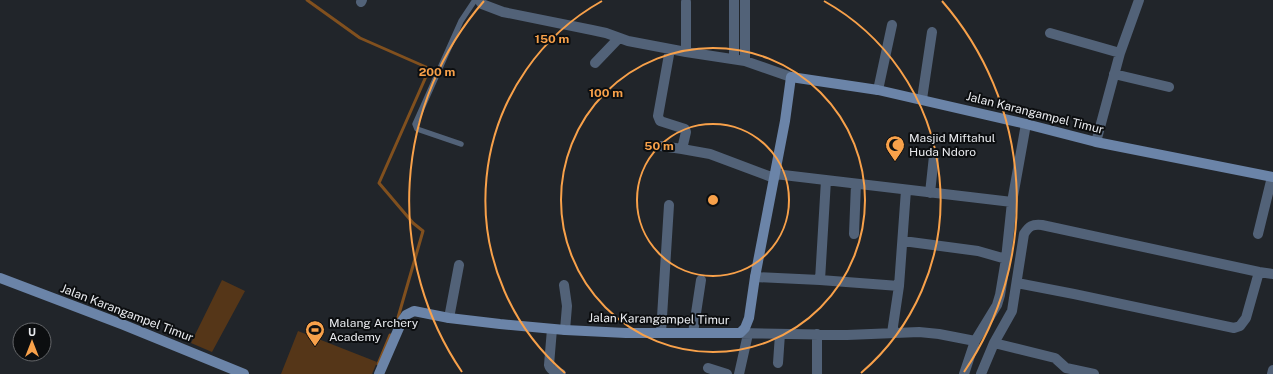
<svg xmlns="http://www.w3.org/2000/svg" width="1273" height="374" viewBox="0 0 1273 374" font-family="'Public Sans',sans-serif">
<rect width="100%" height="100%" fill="#21252a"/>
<!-- green -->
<path fill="#553618" d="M222,280L245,291L212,352L191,343Z
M298,331L377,362L372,374H281Z"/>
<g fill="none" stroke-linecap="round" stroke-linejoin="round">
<!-- stream -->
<path stroke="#81501e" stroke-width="3" d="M307,0L360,38L426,67L428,72L379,183L413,223L423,231L397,321
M378,364L390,335"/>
<!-- lane -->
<path stroke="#526278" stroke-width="5.5" d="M461,144L417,129L415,124L461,21L475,0"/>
<!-- street -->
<path stroke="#526278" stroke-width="10" d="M479,0L482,4L503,12L592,30L606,33L628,41L686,52L745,61L791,77
M734,0V59
M745,0V61
M361,2L362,0
M686,2V52
M1050,33L1120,53
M670,49L658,116L660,121L685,129L686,132L682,149L710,154L774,178
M595,63L619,38
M1114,74L1169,87
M878,90L892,25
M922,99L932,32
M1096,142L1120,53L1139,0
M661,146L682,149
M775,174L1012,202
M930,193L934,156
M854,234L856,184
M1258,234L1272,177
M903,241L978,251L1006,259
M755,277L820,280L899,286
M820,280L826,180
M1017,283L1074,294L1234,328L1240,326L1246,318L1259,272
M564,285L567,306L565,330
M449,318L459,265
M552,329L549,365C550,370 556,372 561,374
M661,333L669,205
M693,333L701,280
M740,333L847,335L919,332L939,334L975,341
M892,333L899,286L906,190
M994,343L1055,358L1066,368L1094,374
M778,363L780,334
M708,368L727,374
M739,374L748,334
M817,374V334
M964,374L975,341L997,305L1000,295L1006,259L1012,202L1026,124
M981,374L994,343L1012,311L1024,234C1029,226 1032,224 1042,225L1259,272L1273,274
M1272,374L1273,370"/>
<!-- secondary -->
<path stroke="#6b84a8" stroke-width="10" d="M0,278L124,325L244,374
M379,374L402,321L406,315L414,311L449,318L500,324L565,330L626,333H740L745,328L749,318L755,277L785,121L791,77L878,90L1026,124L1096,142L1273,177"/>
</g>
<!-- distance rings -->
<g fill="none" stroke="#f8a14a" stroke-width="2">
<circle cx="713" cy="200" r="76"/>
<circle cx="713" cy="200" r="152"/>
<path d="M565 373A228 228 0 0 1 602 1M824 1A228 228 0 0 1 861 373"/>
<path d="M462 372A304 304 0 0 1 484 1M942 1A304 304 0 0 1 964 372"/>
</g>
<!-- icons -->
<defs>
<symbol id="mosque-pin" viewBox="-11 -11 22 30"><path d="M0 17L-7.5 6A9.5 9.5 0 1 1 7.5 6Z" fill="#f8a14a" stroke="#0c0e10"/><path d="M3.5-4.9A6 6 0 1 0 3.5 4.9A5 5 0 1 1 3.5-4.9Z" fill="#111"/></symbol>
<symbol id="stadium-pin" viewBox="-11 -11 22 30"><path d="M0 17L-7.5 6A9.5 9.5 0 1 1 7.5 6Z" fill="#f8a14a" stroke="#0c0e10"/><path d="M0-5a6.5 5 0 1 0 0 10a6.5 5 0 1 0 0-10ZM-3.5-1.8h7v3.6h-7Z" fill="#111"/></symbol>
</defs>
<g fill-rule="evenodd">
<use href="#mosque-pin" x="884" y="134" width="22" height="30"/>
<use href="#stadium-pin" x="304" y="319" width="22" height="30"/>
</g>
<g text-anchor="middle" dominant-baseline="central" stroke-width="4" stroke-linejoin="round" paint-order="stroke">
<!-- street labels -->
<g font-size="12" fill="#e9ebef" stroke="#0c0e10">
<text transform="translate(1035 113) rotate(14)">Jalan Karangampel Timur</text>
<text transform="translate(127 313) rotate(21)">Jalan Karangampel Timur</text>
<text transform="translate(659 319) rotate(1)">Jalan Karangampel Timur</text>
</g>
<!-- poi labels -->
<g font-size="12" fill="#e9ebef" stroke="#0c0e10" text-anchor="start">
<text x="909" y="138">Masjid Miftahul<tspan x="909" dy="14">Huda Ndoro</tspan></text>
<text x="329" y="323">Malang Archery<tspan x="329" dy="14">Academy</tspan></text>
</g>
</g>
<circle cx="713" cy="200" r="6" fill="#f8a14a" stroke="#0c0e10" stroke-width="2"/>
<g font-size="12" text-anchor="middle" font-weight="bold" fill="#f8a14a" stroke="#0c0e10" stroke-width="4" stroke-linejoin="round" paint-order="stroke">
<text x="552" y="43">150 m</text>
<text x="437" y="76">200 m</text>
<text x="606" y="97">100 m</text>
<text x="659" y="150">50 m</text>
</g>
<!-- north arrow -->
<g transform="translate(32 342)"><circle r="19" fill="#0c0e10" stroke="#646669"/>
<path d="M0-3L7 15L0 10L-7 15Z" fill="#f8a14a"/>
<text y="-6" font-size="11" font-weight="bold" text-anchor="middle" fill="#e9ebef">U</text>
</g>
</svg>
